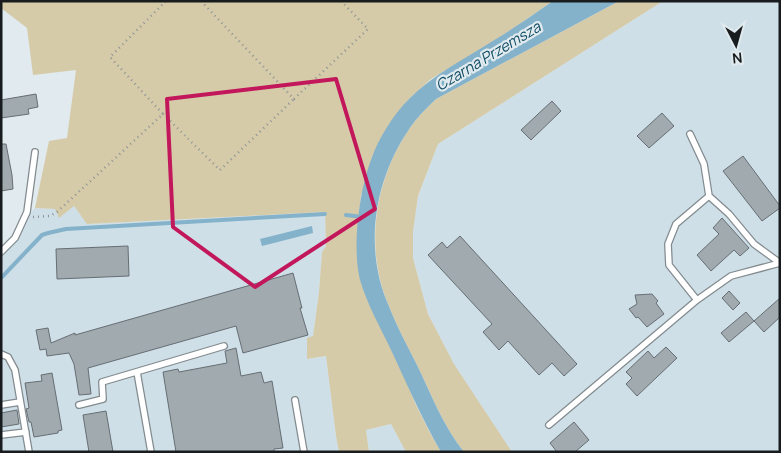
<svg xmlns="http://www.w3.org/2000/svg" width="781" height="453" viewBox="0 0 781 453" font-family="Manrope,sans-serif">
<rect width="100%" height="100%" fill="#e1eaee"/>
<!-- built -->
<path fill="#cedfe8" d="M663,1H780V452H512L454,364L428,314L413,258V232L418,197L438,144Z
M74,206L88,224L325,212L326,246L322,252L319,292L313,336L308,359L326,356L336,436L339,452H1V247L35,208L55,209Z
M391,424L406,452H369L366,430Z"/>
<!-- green -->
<path fill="#d6cba9" d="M1,1H553L502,36L431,79L408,100L361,195L358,223L357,249L415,403L429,431L441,452H406L391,424L366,430L369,452H339L336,436L326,356L307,359V338L313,336L319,292L322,252L326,246L325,212L87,224L74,206L59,218L55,209L35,208L49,141L67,138L76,70L33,75L27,28L1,8Z
M619,1H663L438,144L418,196L413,232V258L428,314L454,364L512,452H464C444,428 431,394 417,365C407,345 396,325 388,304C363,244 376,172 415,121C421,113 429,106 436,99Z"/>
<!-- water -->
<path fill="#84b2ca" d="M553,1H619L436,99C429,106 421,113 415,121C376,172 362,244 388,304C396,325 407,345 417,365C431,394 444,428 464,452H441C422,419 407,384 391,350C380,327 367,304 360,280C352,248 359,191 371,160C378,139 393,115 409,99C434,74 466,58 496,39C516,27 534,14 553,1Z
M312,226L313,233L262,246L260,239Z"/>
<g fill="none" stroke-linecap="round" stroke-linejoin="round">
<!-- stream -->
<path stroke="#84b2ca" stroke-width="4" d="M346,215L362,217
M1,278L42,235L48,233L66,229L325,214"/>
</g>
<!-- building -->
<path fill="#a1aaae" stroke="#666e73" d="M36,94L38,107L28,109L29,114L1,118V100Z
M552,101L561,111L531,140L521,130Z
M662,113L674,126L649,148L637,136Z
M1,144H6L12,175L13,189L1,191Z
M743,156L780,206V208L762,221L723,171Z
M722,218L749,248L740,256L734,250L711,271L697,255L719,234L713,228Z
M460,236L577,364L564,376L552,363L539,375L508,341L499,350L483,332L492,324L428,255L442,242L447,248Z
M128,246L129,276L57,279L56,249Z
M293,273L302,308H300L308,335L243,353L236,326L88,368L91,394L79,395L74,364L69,353L47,356L46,349L40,350L36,330L48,328L51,343L75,333V335Z
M729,291L740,303L733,310L722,298Z
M652,294L658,301L656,303L664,314L647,327L638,317L636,318L629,309L637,304L635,295Z
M780,298V317L764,332L754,321Z
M746,312L754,321L729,342L721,333Z
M666,347L677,358L637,396L626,384L632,378L626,372L648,351L654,358Z
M236,348L241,376L261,372L264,383L272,381L283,448L274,449V452H176L163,372L178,369L179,372L227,363L225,351Z
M52,373L62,430L58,431V433L34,437L31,422H29L26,409L29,408L25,383L42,381L41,375Z
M17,410L19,424L1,427V413Z
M106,411L113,452H89L83,415Z
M574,422L589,440L575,452H557L550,443Z"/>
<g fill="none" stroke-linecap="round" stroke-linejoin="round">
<defs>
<path id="service" d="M690,134L704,164L709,196L729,214L754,244L780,263
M709,196L676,224L668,244L669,265L697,300L731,276L780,263
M1,252L15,238L27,212L35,152
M1,354L8,357L15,370L29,452
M137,372L151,452
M295,400L304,452
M1,405L20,402
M79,405L103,399L102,382L224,346
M549,425L697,300
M1,435L26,432"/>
</defs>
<!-- service casing -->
<use href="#service" stroke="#838b8f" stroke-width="8"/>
<!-- path -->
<path stroke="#8d9396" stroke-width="2.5" stroke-dasharray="1 4" stroke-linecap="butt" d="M201,1L294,99L368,29L341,1
M163,114L220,170L294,99
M33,217L50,216L57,212L163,114L110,57L166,1"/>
<!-- service -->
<use href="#service" stroke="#fff" stroke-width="5.5"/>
</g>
<!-- marked area -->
<path fill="none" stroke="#c2185b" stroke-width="4" stroke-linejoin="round" d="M336,79L375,209L255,287L173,227L167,99Z"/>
<g text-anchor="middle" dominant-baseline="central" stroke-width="4.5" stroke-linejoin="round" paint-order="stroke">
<!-- water labels -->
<g font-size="15" font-style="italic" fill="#0e4b64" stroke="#e1eaee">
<text transform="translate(488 56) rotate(-31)">Czarna Przemsza</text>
</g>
</g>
<!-- border -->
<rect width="781" height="453" fill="none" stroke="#191c1e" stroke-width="5"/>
<!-- north arrow -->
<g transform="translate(736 45) rotate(174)" stroke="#e1eaee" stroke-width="4" paint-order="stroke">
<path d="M0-4L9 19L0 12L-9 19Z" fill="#191c1e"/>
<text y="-8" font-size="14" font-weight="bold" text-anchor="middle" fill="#191c1e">N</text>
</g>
</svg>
